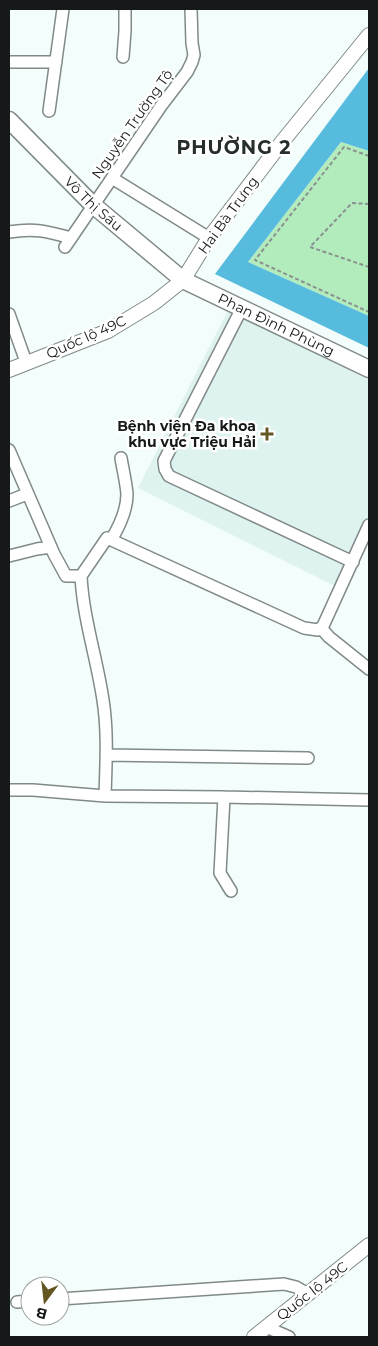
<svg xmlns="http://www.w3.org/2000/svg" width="378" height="1346" viewBox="0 0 378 1346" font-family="Montserrat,sans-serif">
<rect width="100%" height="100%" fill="#f2fdfc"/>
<!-- built -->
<path fill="#def3f0" d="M228,310L369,380V514L337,587L138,488Z"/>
<!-- green -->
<path fill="#b2ecbc" d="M341,142L369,151V316L248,262Z"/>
<!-- water -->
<path fill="#57bbdd" d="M369,68V151L341,142L248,262L369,316V348L215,274Z"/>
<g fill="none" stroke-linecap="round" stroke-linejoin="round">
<defs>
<path id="minor" d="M123,57L125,31V9
M9,62H56
M49,111L63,9
M112,178L209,238
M9,232C35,228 46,231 71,238
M65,247L161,106L187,72L192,62L194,55L192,43L191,9
M242,308L164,461L165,469L169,476L353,562
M9,314L26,362
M9,450L54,554L66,576H81L107,538L304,628L318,630L323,626L369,525
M9,501L27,494
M111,540C119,527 127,511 127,494C126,482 123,470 121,458
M9,556L37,549L51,547
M81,576C83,618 97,659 103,700C108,732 106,764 105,796
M321,628L329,637L369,669
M106,755L308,758
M9,790H33L105,796L224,797L369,800
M224,797L220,873L231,891
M60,1299L284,1284L296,1287L308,1294
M17,1302L30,1301
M268,1326L273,1330L289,1337"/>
<path id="major" d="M9,370L108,331L154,303L183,280L209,238L282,142L369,35
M254,1337L369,1245"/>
<g id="highway">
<path id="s1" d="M9,120L93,205L183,280L369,369"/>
</g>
</defs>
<!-- minor casing -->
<use href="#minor" stroke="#808a88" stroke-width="14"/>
<!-- major casing -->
<use href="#major" stroke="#808a88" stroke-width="16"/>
<!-- highway casing -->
<use href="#highway" stroke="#808a88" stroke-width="19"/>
<!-- path -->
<path stroke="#8a9190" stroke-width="2" stroke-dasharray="4 2.5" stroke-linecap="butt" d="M369,156L344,147L255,260L369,312
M369,204L352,203L310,247L369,267"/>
<!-- minor -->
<use href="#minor" stroke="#fff" stroke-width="11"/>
<!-- major -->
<use href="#major" stroke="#fff" stroke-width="14"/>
<!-- highway -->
<use href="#highway" stroke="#fff" stroke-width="16"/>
</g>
<!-- markers -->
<path fill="#635623" stroke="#fff" stroke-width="2" d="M264.5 426.5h5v5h5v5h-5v5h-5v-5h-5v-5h5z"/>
<g text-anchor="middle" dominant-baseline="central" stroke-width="5" stroke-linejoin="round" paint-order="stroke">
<!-- street labels -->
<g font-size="14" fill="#161919" stroke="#fff">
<text transform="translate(132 124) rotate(-55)">Nguyễn Trường Tộ</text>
<text stroke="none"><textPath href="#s1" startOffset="119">Võ Thị Sáu</textPath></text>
<text transform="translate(228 215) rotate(-54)">Hai Bà Trưng</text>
<text stroke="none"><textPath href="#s1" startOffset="340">Phan Đình Phùng</textPath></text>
<text transform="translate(86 337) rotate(-24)">Quốc lộ 49C</text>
<text transform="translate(312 1291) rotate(-38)">Quốc lộ 49C</text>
</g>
<!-- poi labels -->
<g font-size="14" font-weight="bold" fill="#161919" stroke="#fff" text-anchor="end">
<text x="256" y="426">Bệnh viện Đa khoa<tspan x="256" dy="16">khu vực Triệu Hải</tspan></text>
</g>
<!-- district labels -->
<g font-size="19" font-weight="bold" letter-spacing="1" fill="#252e2d" stroke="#fff">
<text x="234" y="147">PHƯỜNG 2</text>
</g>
</g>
<!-- border -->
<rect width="378" height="1346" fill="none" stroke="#161919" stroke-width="20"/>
<!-- north arrow -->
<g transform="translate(45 1301) rotate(195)"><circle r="24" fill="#ffffff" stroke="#a2a3a3"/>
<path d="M0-4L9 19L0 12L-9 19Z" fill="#635623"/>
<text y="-8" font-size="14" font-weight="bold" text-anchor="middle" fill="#161919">B</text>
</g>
</svg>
